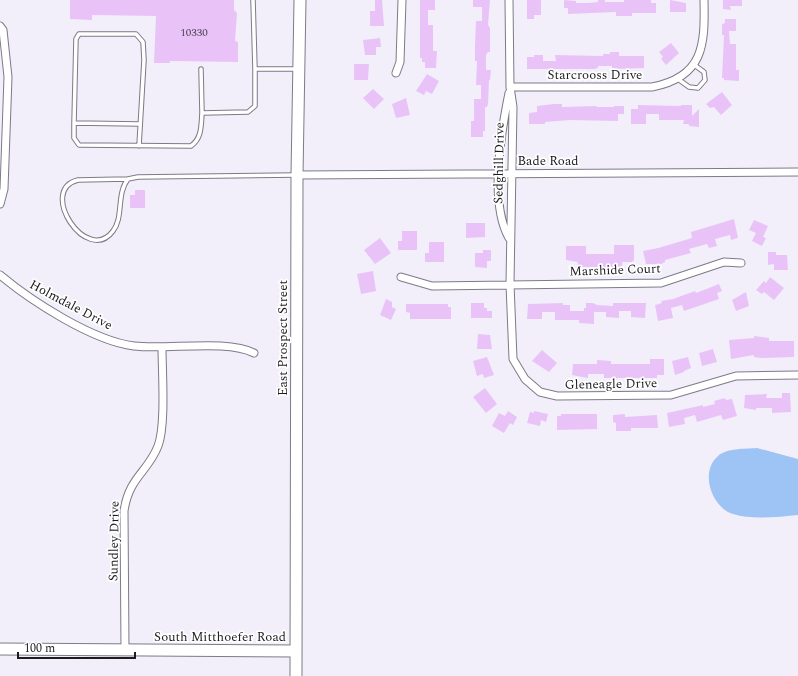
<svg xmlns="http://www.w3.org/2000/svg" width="798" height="676" viewBox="0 0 798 676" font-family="Spectral,serif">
<rect width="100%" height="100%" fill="#f2effb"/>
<!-- water -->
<path fill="#9ec3f5" d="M757,448L798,459V515C778,517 752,520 733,514C712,508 699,472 718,456C726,448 746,449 757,448Z"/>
<!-- building -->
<path fill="#e9c3f8" d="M70,0H234V10L237,13L235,41L238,42V62L170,61V63H154L156,16L92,15V20L70,19Z
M375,0H382L384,26H370V11H375Z
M420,0H435V10H428V25H433V51H437L436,68H425V62H422V58H420Z
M473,0H490L488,25L490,28V52H488L486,55V70H491L490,80H489L488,104L487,107H485V131H483V137H471V121H474V99H481V85H476L477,61H475V45L476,21H482V7H473Z
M527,0H541V15H534V19H527Z
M564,0L576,1V3H589L598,2V0H605V2H624V0H651V3H656V13H632V16H616V12L568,14V8H564Z
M670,0L686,3V12H670Z
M723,0H742V6H730L731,10L723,9Z
M725,19H736V31H729L730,44H736V70H739V81L724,80V78H722L724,35H722V24L725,23Z
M380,38L381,47H376V55H365L363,40Z
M671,43L679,53L666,65L661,59L663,57L659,52Z
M610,52H619V56H644V68L612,69V66H598V68L594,69H527V57H534V55H543V61H556L555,55L603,56V54H610Z
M354,64H369L368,80H354Z
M427,74L439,81L432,94L426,91L424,95L416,91Z
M373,89L384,99L374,109L363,98Z
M722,92L732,105L721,115L714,107L710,108L706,104Z
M406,98L410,115L396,118L392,104Z
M554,104H562V107L596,106L597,107H614V106H624V114H618V121L570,120L545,122V124H529V113L537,112V106Z
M638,105L681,106V105H692V116L699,109V127L689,126V124H683L684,120H659V114H646V124H631V109H638Z
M135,190H145V208H130V195H135Z
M734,219L738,238L731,240L730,235L715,239L717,246L709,248L707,244L689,249L691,253L665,260V262L661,264H646L643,251L658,248L692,238L691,232Z
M754,220L768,226L763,237L766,238L762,246L752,241L756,233L749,230Z
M466,223H485V237L466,238Z
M402,231H417V250H398V241H402Z
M380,238L391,253L375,264L364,250Z
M429,242H444V262H425V253H429Z
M614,245H634V260L632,262H622V267H577L578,262L566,260V246H586V254H614Z
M483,250H491V261H487V268L475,267V253H483Z
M768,252H776V255H787L788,270H774V264L768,265Z
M373,271L376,291L361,294L357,274Z
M770,277L784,288L774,300L764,292L762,294L756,290L764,281L766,283Z
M719,284L722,291L717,293L719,299L684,311L682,305L671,308L673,318L658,321L655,305L662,303L661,301L673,299L695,291L696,293Z
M746,292L749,306L736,311L732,300Z
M386,299L392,302V307L396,309L391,320L380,315Z
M471,303H484V308H487V311H492V318H471Z
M563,303V305H570V311H584V308H586V303H593L597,305L613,306V303H646L645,318L631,317V311H619V318L606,317V312H594V324L579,323V320H555V312H542V319H527L528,304Z
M406,304H448V307H451V319H410V313L406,312Z
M478,334L490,335L492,349H477Z
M754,336L769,338V341H794V357L761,358L754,357V355L731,359L729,340L754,338Z
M713,349L717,362L702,366L699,353Z
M542,350L557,363L549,372L532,361Z
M487,357L494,375L484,378L483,374L477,376L473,361Z
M688,357L691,368L684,371V372L675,375L672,361Z
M650,359H664V375H657V378H604V374H588V378L572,375L573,364H597V360L611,361V364H650Z
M485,388L497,404L486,413L473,397Z
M782,393H790L791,412L772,413V408H756V410L744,408L745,395L767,394L766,398H782Z
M725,398L726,400L732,399L737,416L723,420L721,415L697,422L695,415L684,418L685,424L669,427L667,413L699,406L703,405V407L715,404L714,401Z
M508,411L517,417L513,425L510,423L504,433L492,426L499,413L505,416Z
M534,411L548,414L546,422L541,420L540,426L527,423L530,412L534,413Z
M561,414H597V429L557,430V416H561Z
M625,414V417L657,415L658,428H631V431H616V423L613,422V415Z"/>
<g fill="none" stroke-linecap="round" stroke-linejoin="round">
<defs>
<path id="lane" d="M253,0L255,69H297
M201,69L202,113L248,112L255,106V69
M678,79L689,87L698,88L705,80L704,72L693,64
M74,123L140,124
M139,146L144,60L143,42L136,34H79L76,39L74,123V138L79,145L191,146C202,138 201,126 202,113
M128,179L78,180C37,190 87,266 113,231C124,217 116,194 128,179L138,177L296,175"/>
<path id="street" d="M509,0L510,87L513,107L510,284L513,359L525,379L540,392L557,396L671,395L736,376L798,375
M0,26L3,30L8,77L4,189L0,204
M396,73L400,62L402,0
M510,87H652C704,77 705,45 704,0
M509,93C501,132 489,203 509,238
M297,175L798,172
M0,275C31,301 93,341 134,346C167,350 227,339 254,353
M401,277L432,286L661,283L724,262L741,263
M125,650L124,511C129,477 148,472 158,446C166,425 162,372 162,347"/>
<path id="secondary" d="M0,649L296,651
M296,676L297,175L300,0"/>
</defs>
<!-- lane casing -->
<use href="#lane" stroke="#7d7b86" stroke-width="5.5"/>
<!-- street casing -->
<use href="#street" stroke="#7d7b86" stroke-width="9"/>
<!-- secondary casing -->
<use href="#secondary" stroke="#7d7b86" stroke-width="13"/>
<!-- lane -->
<use href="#lane" stroke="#fff" stroke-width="3.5"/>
<!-- street -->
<use href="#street" stroke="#fff" stroke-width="7"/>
<!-- secondary -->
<use href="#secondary" stroke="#fff" stroke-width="11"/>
</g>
<g text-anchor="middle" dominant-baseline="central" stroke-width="3.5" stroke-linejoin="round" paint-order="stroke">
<!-- number labels -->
<g font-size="11" fill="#4f4555">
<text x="194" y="32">10330</text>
</g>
<!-- street labels -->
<g font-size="13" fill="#1c1b1f" stroke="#fefefe">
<text x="595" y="75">Starcrooss Drive</text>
<text x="548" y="161">Bade Road</text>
<text transform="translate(499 163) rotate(-89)">Sedghill Drive</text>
<text transform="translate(615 270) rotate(-2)">Marshide Court</text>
<text transform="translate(71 305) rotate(28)">Holmdale Drive</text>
<text transform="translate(283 338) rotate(-90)">East Prospect Street</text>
<text transform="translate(611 384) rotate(-1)">Gleneagle Drive</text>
<text transform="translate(114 541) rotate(-89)">Sundley Drive</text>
<text x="220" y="637">South Mitthoefer Road</text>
</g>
</g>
<!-- scale -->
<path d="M18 652v6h117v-6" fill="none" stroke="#1c1b1f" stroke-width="2"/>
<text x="24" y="652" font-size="12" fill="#1c1b1f" stroke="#fefefe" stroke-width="3" paint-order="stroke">100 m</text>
</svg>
